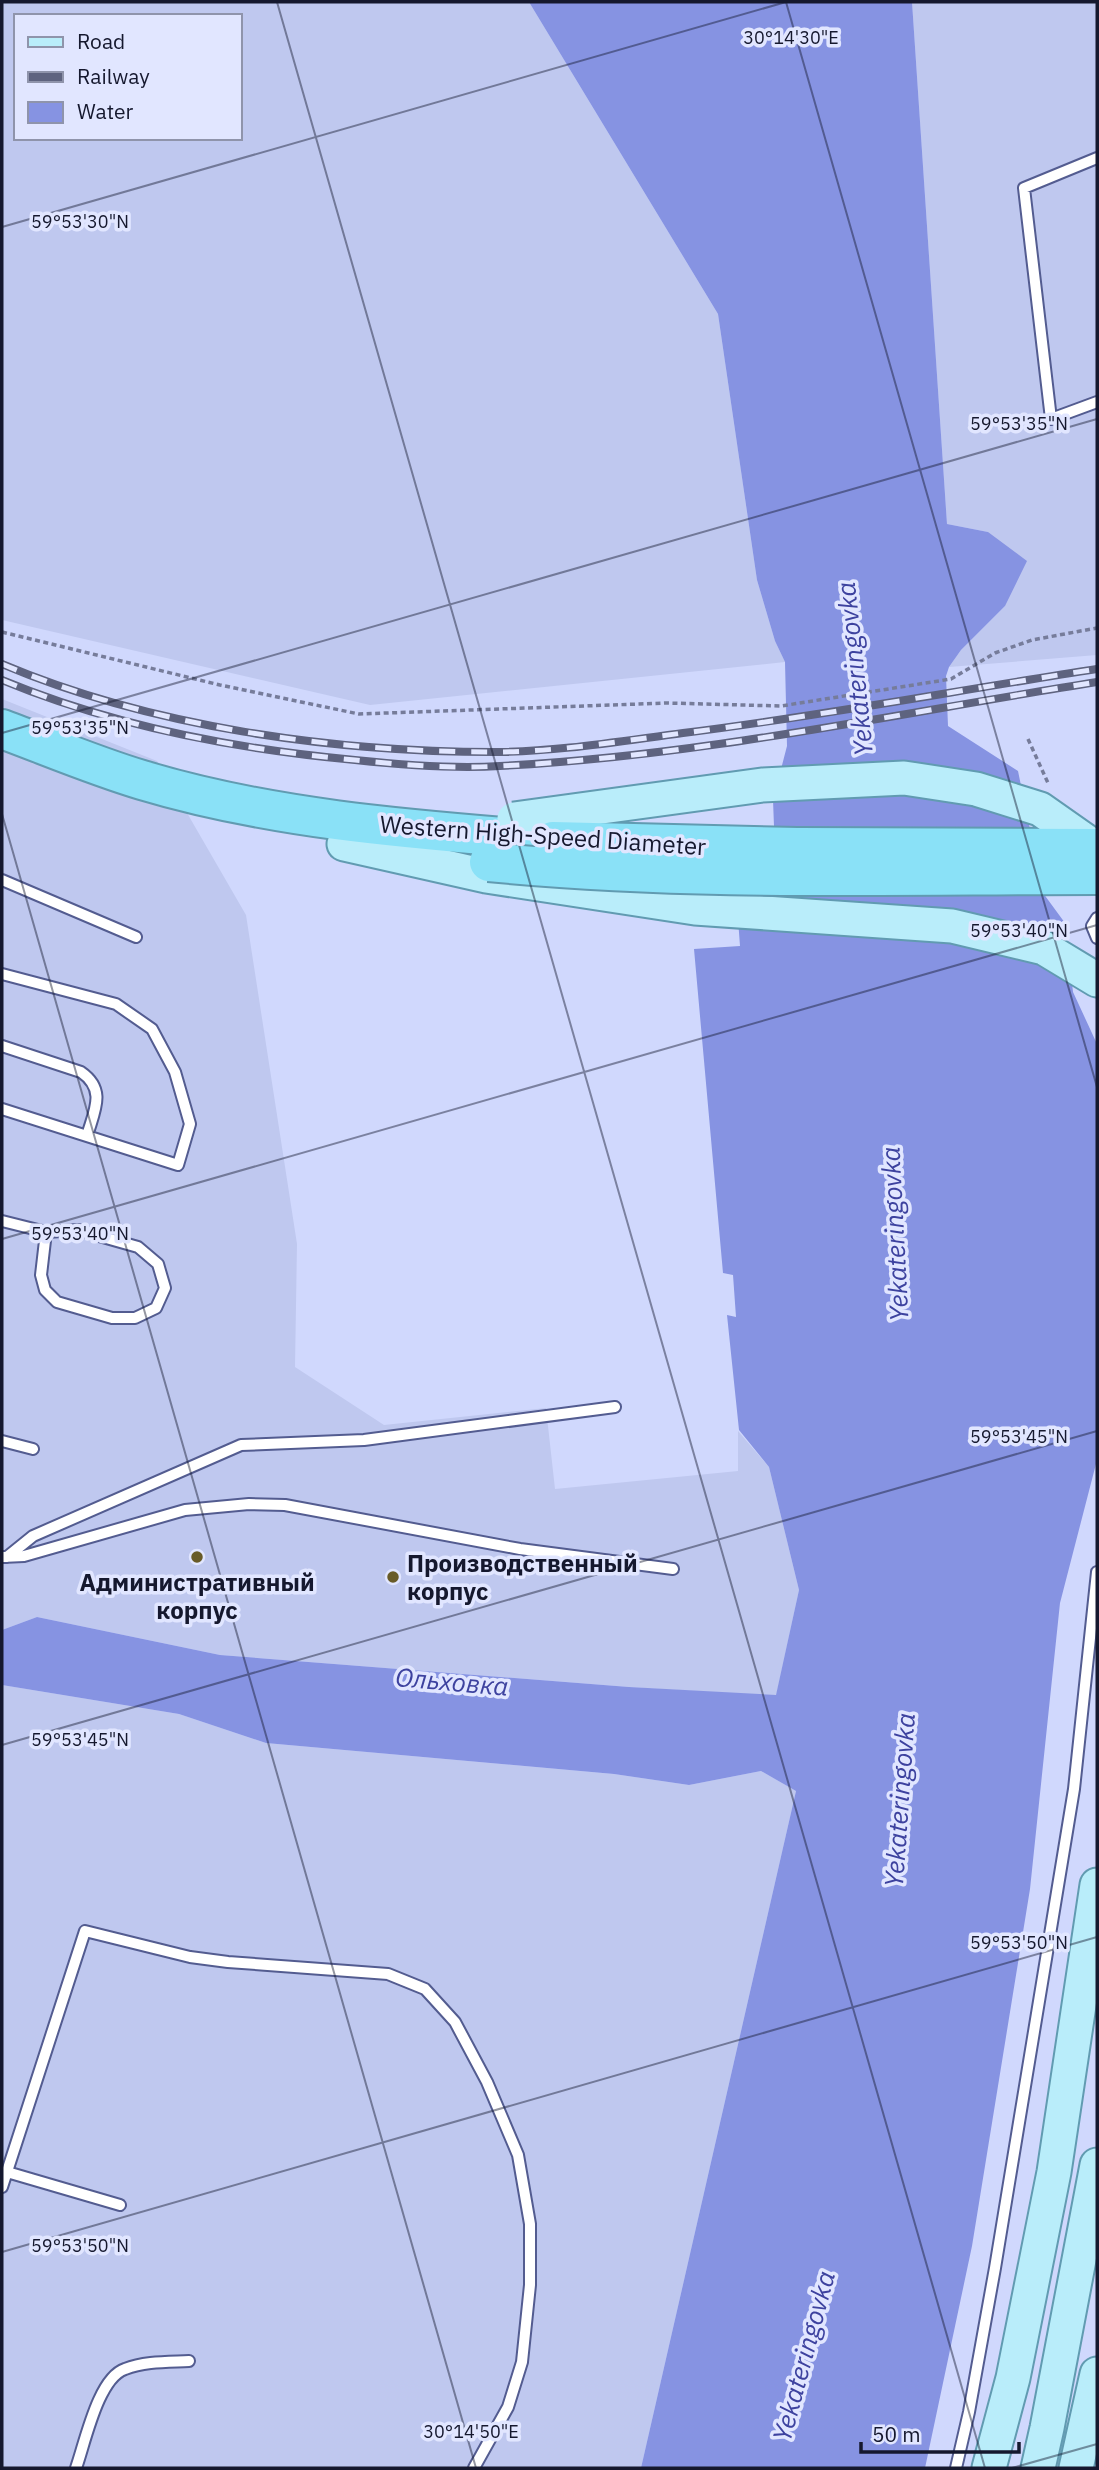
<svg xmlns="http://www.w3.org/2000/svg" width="1099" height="2470" viewBox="0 0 1099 2470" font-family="'IBM Plex Sans',sans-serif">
<rect width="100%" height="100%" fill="#d0d8fd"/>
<!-- built -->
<path fill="#bfc8ef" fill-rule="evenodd" d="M2,2H529L718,314L757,580L775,641L785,662L370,705L2,620ZM16,16H240V138H16Z
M912,2H1097V655L949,667L961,650L1005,606L988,532L947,524Z
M2,699L157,761L246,915L297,1244L295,1367L384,1425L546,1408L555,1489L738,1471V1431L769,1467L799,1590L776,1696L629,1687L220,1655L37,1617L2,1630Z
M2,1685L179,1714L266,1743L614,1774L689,1785L761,1771L796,1791L641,2468H2Z"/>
<!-- water -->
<path fill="#8693e2" d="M529,2H912L947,524L988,532L1027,561L1005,606L961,650L949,667L946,676L948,726L1018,771L1043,893L1065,923L1073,992L1097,1044V1460L1060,1603L1030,1889L972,2246L925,2468H641L796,1791L761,1771L689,1785L614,1774L266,1743L179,1714L2,1685V1630L37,1617L220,1655L629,1687L776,1695L799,1590L769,1467L739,1430L727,1315L736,1317L733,1275L723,1273L694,949L740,946L738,919L777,905L773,800L787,746L785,662L775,641L757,580L718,314Z"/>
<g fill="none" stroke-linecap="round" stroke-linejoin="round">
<defs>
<path id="service" d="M1097,158L1024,188L1051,419L1097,402
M2,880L136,937
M1097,918L1092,926L1097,938
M2,974L116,1004L152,1029L175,1072L190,1124L178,1165L2,1109
M2,1046L81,1072C107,1090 94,1111 87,1136
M2,1221L46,1232L78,1230L138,1247L158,1264L165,1288L156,1308L135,1318H112L57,1302L45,1290L41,1275L46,1232
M2,1441L33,1449
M2,1557L24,1556L185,1510L249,1504L285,1505L520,1549L673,1569
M7,1557L33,1536L241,1445L364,1440L615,1407
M7,2172L120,2205
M2,2187L85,1931L190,1957L228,1962L388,1974L425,1989L455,2022L487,2082L518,2155L530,2224V2285L522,2362L508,2407L474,2468
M76,2468C85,2443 98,2378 125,2369C145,2361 168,2362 189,2361
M956,2468L969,2412L995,2268L1074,1789L1097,1572"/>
<path id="primary" d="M344,844L486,876L695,908L952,926L1044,948L1097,980
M989,2468L1013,2378L1054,2172L1097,1885
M1038,2468L1047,2428L1097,2165
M1076,2468L1097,2374"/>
<path id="motorway" d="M2,729C48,746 95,766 142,780C275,820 416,830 553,841"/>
</defs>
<!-- service casing -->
<use href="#service" stroke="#535c90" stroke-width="14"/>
<!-- primary casing -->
<use href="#primary" stroke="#619bb1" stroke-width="37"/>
<!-- motorway casing -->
<use href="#motorway" stroke="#619bb1" stroke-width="42"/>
<!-- path -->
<path stroke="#767c9a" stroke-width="3.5" stroke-dasharray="5 3.5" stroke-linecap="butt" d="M2,632L220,685L359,714L667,703L781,706L951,679L995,653L1032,640L1097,628
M1028,739L1048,783"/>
<!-- service -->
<use href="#service" stroke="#fff" stroke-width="10"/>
<!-- primary -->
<use href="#primary" stroke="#b9edfa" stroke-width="33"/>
<!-- motorway -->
<use href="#motorway" stroke="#8ae1f7" stroke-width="38"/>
<defs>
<path id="rail" d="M2,664C151,727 333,752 494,752C556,752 621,741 683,733C822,716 959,690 1097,669
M2,680C113,726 235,749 355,760C402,765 452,769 500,766C701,756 899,713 1097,682"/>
</defs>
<!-- rail casing -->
<use href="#rail" stroke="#5e637f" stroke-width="8"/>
<!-- rail -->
<use href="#rail" stroke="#e1e6ff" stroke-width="5" stroke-dasharray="16" stroke-linecap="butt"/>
<defs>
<path id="primary-bridge" d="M514,819L762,785L904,778L976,789L1040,809L1097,849"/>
<path id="motorway-bridge" d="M553,841L797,847L1097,848
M489,862C691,882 895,875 1097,875"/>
</defs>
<!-- primary-bridge casing -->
<use href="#primary-bridge" stroke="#619bb1" stroke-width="37" stroke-linecap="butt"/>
<!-- motorway-bridge casing -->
<use href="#motorway-bridge" stroke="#619bb1" stroke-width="42" stroke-linecap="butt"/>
<!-- primary-bridge -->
<use href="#primary-bridge" stroke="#b9edfa" stroke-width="33"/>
<!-- motorway-bridge -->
<use href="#motorway-bridge" stroke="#8ae1f7" stroke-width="38"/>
</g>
<!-- ticks -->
<path fill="none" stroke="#15182e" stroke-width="2" stroke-opacity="0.45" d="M277,2L985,2468M786,2L1097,1087M2,227L786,2M2,733L1097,419M2,814L476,2468M2,1239L1097,925M2,1745L1097,1431M2,2252L1097,1937M1012,2468L1097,2444"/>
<!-- markers -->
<g fill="#685b28" stroke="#e1e6ff" stroke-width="2.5">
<circle cx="197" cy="1557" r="7"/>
<circle cx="393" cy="1577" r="7"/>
</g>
<g text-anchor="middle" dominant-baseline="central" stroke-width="7" stroke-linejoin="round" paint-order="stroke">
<!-- street labels -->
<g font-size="24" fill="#15182e" stroke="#e1e6ff">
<text transform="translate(543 835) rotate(4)">Western High-Speed Diameter</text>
</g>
<!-- poi labels -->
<g font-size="24" font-weight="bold" fill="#15182e" stroke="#e1e6ff" text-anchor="start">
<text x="407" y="1563">Производственный<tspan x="407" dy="28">корпус</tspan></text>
<text x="197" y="1582" text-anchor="middle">Административный<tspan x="197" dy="28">корпус</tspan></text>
</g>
<!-- water labels -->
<g font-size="26" font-style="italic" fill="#3d429f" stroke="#e1e6ff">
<text transform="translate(854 669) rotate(-96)">Yekateringovka</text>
<text transform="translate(894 1234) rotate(-93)">Yekateringovka</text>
<text transform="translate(452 1681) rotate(5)">Ольховка</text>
<text transform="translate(899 1800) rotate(-86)">Yekateringovka</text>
<text transform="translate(803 2356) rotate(-75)">Yekateringovka</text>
</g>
</g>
<g font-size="18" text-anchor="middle" fill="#15182e" stroke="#e1e6ff" stroke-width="7" stroke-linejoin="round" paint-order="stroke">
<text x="791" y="44">30°14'30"E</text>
<text x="80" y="228">59°53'30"N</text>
<text x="1019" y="430">59°53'35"N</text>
<text x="80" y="734">59°53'35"N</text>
<text x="1019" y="937">59°53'40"N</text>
<text x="80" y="1240">59°53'40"N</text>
<text x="1019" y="1443">59°53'45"N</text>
<text x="80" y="1746">59°53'45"N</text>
<text x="1019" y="1949">59°53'50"N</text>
<text x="80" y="2252">59°53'50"N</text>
<text x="471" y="2438">30°14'50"E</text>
</g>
<!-- border -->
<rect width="1099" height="2470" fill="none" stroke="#15182e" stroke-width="7"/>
<!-- legend -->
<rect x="14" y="14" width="228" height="126" fill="#e1e6ff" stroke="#8f94ab" stroke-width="2"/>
<rect x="28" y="37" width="35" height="10" fill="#b9edfa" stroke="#8f94ab" stroke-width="2"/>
<text x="77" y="49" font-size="21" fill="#15182e">Road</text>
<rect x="28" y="72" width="35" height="10" fill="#5e637f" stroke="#8f94ab" stroke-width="2"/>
<text x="77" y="84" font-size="21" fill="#15182e">Railway</text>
<rect x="28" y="102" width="35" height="21" fill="#8693e2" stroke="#8f94ab" stroke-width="2"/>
<text x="77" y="119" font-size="21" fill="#15182e">Water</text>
<!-- scale -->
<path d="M861 2442v10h158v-10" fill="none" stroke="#15182e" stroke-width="3.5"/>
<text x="872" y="2442" font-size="21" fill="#15182e" stroke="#e1e6ff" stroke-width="5" paint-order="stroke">50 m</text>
</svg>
